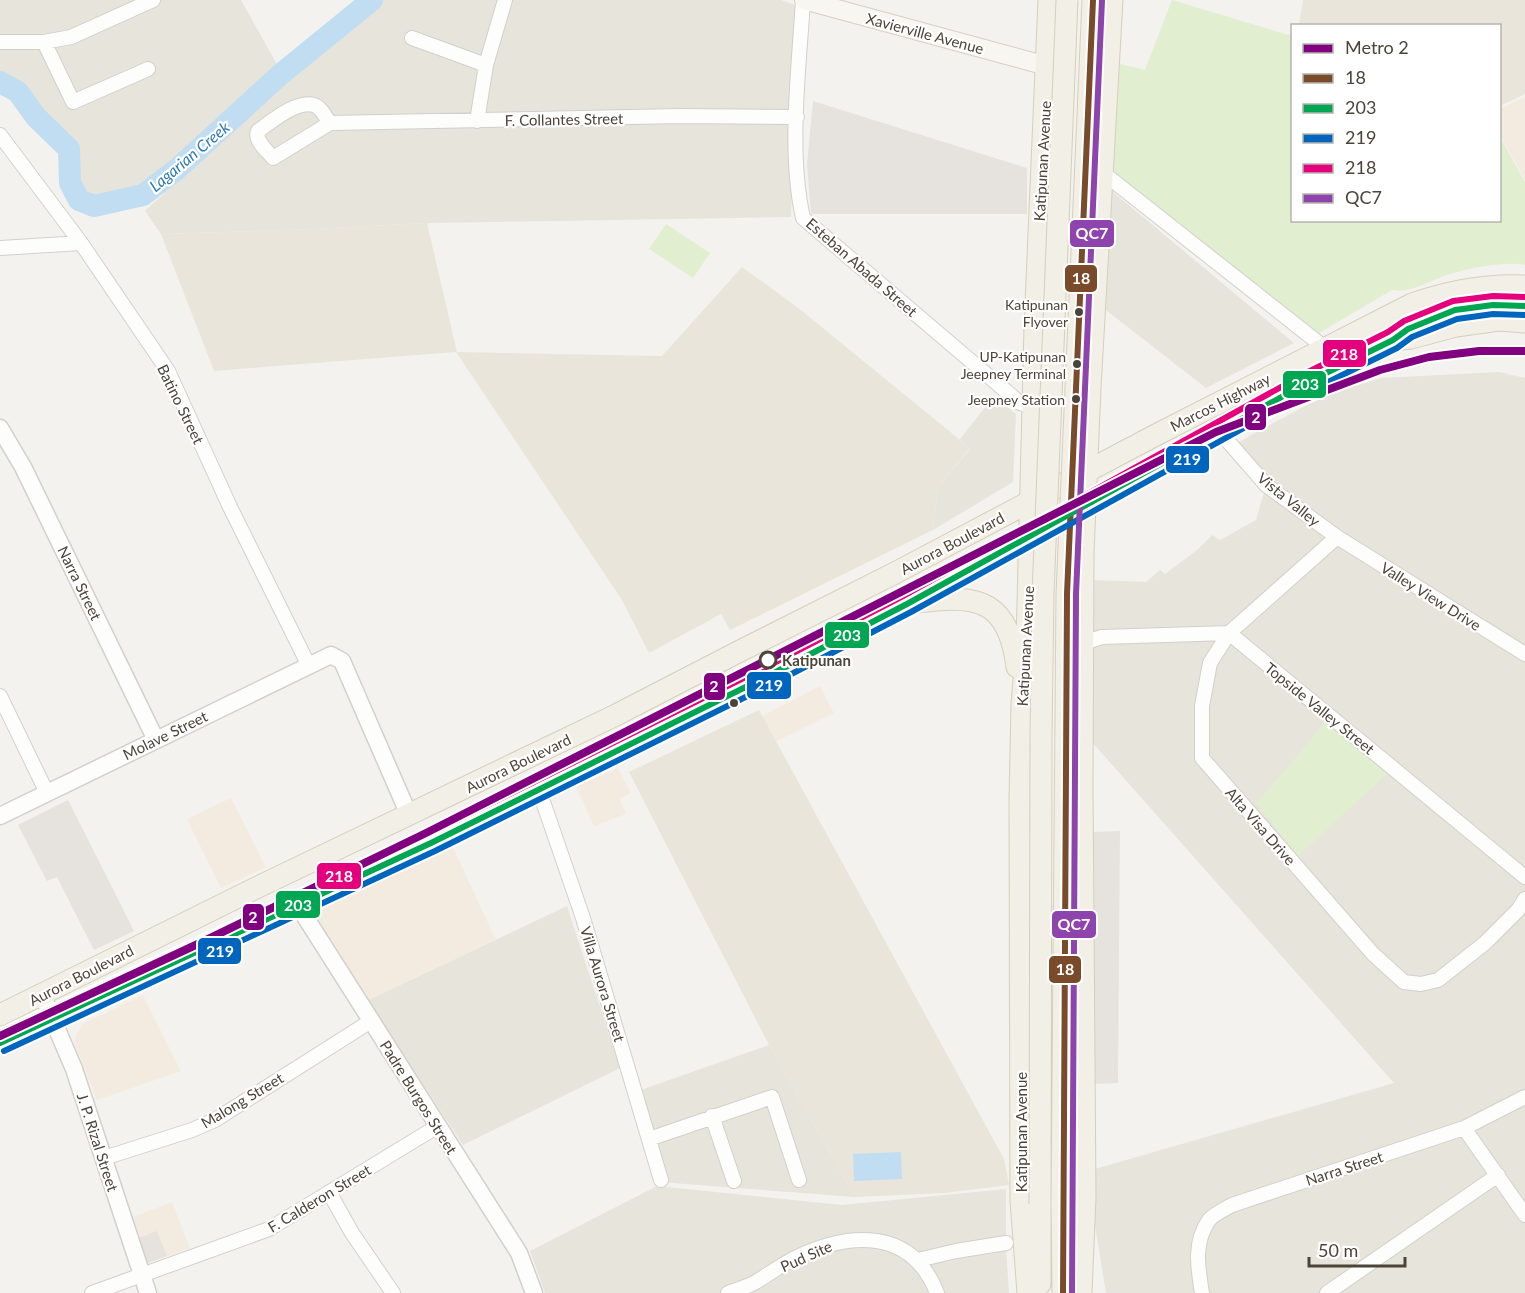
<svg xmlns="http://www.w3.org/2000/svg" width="1525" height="1293" viewBox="0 0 1525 1293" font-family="Lato,sans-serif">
<rect width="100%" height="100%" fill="#f4f2ee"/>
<!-- residential -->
<path fill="#e7e4dc" d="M0,0H241L278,66L137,191L80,197L79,155L27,103L0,85Z
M379,0H781L798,6L791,217L427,223L313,229L161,234L145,211L240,124L292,68Z
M1112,191L1294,343L1206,388L1102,307Z
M1499,372L1525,378V1293H1106L1094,1220L1095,1169L1394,1083L1091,741L1092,580L1146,582L1160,570L1165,574L1197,550L1212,535L1220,540L1256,520L1264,492L1229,449L1251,435L1309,404L1343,390L1381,378Z
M994,396L1016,414L1013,482L933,530L938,487L970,449L960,439Z
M567,906L620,1068L463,1145L415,1072L364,1002Z
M769,1045L855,1197L659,1182L632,1093Z
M657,1186L842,1205L1006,1189V1248L1009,1293H545L530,1251Z"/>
<!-- commercial -->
<path fill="#f3ebdf" d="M1525,97V180L1500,135V109Z
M820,686L834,713L775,742L762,716Z
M618,768L631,793L620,799L626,814L594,826L576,787Z
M231,798L266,867L221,888L187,819Z
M452,845L496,940L364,1002L313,911Z
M143,995L181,1071L97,1100L74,1042L77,1034L82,1024Z
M172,1202L190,1248L149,1263L133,1217Z"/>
<!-- industrial -->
<path fill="#e6e2de" d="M68,800L134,931L94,950L57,877L47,881L18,825Z"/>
<!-- education -->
<path fill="#eae5da" d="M1303,0H1525V94L1500,106V26L1299,25Z
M427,223L457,352L662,356L742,267L797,307L970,448L938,487L933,530L730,630L721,614L649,653L622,600L456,352L214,371L161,234L313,229Z
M759,710L1004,1159L1009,1185L944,1193L855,1197L769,1045L629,772Z"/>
<!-- green -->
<path fill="#e1eecf" d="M1172,0L1292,36V220H1500V137L1525,182V265C1504,261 1471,268 1450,274C1430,280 1412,294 1392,290L1314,336L1110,172L1120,64L1145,70Z
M666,224L710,253L693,278L649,249Z
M1327,719L1389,772L1298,856L1256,803L1294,760Z"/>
<!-- parking -->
<path fill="#e6e3df" d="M813,101L1027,168V214H811L807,164Z
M1120,831L1118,1083L1094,1084L1093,832Z
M157,1231L167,1256L147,1263L138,1238Z"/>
<!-- water -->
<path fill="#c0ddf1" d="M901,1152L902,1179L854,1181L853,1154Z"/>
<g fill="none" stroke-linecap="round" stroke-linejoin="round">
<!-- river -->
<path stroke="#c0ddf1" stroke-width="22" d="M0,82L18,92L36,117L69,149L70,183L79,200L94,206L143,195L176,170L281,74L372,0"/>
<defs>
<path id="minor" d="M803,0C799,69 788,151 803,218L1020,403L1034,407
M412,38L486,65
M0,42H44L71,37L153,0
M44,42L73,102L148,69
M477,121L486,65L505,0
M330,123L273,158C267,150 254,141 258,131C271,122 296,100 314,105C321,107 326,118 330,123L680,116L797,117
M0,135L81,243L168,371L230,507L308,664
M1102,172L1325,348
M0,248L81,243
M1220,432L1266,485L1337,537L1525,654
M1337,537L1229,633L1210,663L1202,706V758L1373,954L1404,982L1421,984L1438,980L1485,943L1518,910L1525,899
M1083,643L1102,637L1229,633L1525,877
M0,696L47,793
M539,790L583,918L661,1180
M712,1116L734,1181
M1464,1128L1525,1215
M649,1139L772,1097L799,1180
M104,1158L192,1130L215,1120L371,1021
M329,1192L352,1233L393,1293
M918,1260L956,1251L1006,1243
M92,1293L269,1229L438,1126
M728,1293C736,1290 746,1287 754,1283C768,1275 782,1264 797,1257C852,1231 912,1229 937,1293
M1202,1293C1198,1268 1193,1243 1209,1220C1214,1214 1225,1209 1232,1205L1464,1128L1525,1097
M1327,1293L1498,1175"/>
<path id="tertiary" d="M0,428L23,467L156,740
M0,816L331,655L342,661L409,815
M297,904L519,1253L534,1293
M42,994L74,1069L148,1293"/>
<path id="secondary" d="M804,0L1047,66"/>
<path id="primary" d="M1419,324L1455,310L1493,305L1525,306
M920,602C979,593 1009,602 1017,667
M0,1015L260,886L616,715L738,652L895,573L1152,437L1412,304C1449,291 1486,284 1525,286
M0,1043L431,843L772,674L907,604L1361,355L1393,340L1411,338L1456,326L1499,320L1525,322
M1062,1203L1063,1293
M1040,1204V1284
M1028,1293L1021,1201L1020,800L1022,704L1027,643L1035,327L1049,0
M1081,1293L1085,1197L1082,789L1083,553L1090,388L1112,0"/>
</defs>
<!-- minor casing -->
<use href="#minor" stroke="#d2d0cb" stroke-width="16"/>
<!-- tertiary casing -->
<use href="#tertiary" stroke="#d2d0cb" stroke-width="19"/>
<!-- secondary casing -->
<use href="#secondary" stroke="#d3cfc5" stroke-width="20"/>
<!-- primary casing -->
<use href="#primary" stroke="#d6cebb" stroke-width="23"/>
<!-- minor -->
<use href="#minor" stroke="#fdfdfc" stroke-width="14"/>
<!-- tertiary -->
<use href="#tertiary" stroke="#fdfdfc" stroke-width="16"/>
<!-- secondary -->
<use href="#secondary" stroke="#f7f6f1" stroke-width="18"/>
<!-- primary -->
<use href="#primary" stroke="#f2efe6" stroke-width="21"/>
<defs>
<path id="primary-bridge" d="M1062,1203L1067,594L1093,0
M1040,1204L1041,735L1043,594L1067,0"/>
</defs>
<!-- primary-bridge casing -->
<use href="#primary-bridge" stroke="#d6cebb" stroke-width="23" stroke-linecap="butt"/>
<!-- primary-bridge -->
<use href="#primary-bridge" stroke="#f2efe6" stroke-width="21"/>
<defs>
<path id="bus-1" d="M1063,1293L1067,594L1093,0"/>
<path id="bus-2" d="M0,1043L431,843L772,674L907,604L1314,379L1393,340L1408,329L1455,310L1493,305L1525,306"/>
<path id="bus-3" d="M4,1051L435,851L776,682L911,612L1318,387L1397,348L1412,337L1457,319L1493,314L1525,315"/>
<path id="bus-4" d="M0,1033L427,835L768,666L903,596L1310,371L1388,332L1404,321L1453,301L1493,296L1525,297"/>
<path id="bus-5" d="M1072,1293L1076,594L1102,0"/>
</defs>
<!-- bus-1 casing -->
<use href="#bus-1" stroke="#fff" stroke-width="10"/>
<!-- bus-2 casing -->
<use href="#bus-2" stroke="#fff" stroke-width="10"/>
<!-- bus-3 casing -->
<use href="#bus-3" stroke="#fff" stroke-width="10"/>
<!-- bus-4 casing -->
<use href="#bus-4" stroke="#fff" stroke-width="10"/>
<!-- bus-5 casing -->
<use href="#bus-5" stroke="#fff" stroke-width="10"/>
<!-- bus-1 -->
<use href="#bus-1" stroke="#7a4b2a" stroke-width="6"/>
<!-- bus-2 -->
<use href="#bus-2" stroke="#00a651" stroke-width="6"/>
<!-- bus-3 -->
<use href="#bus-3" stroke="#0065bd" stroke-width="6"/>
<!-- bus-4 -->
<use href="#bus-4" stroke="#e5007d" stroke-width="6"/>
<!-- bus-5 -->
<use href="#bus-5" stroke="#8e44ad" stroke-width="6"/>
<defs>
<path id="metro-1" d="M0,1036L200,943L426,833L1216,432L1380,370L1429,357L1479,351H1525"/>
</defs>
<!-- metro-1 casing -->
<use href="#metro-1" stroke="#fff" stroke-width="12"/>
<!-- metro-1 -->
<use href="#metro-1" stroke="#800080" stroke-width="8"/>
</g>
<!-- markers -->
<g fill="#4b4439" stroke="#fff" stroke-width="2">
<circle cx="1079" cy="312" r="5"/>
<circle cx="1077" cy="364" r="5"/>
<circle cx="1076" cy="399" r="5"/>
<circle cx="734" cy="703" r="5"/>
</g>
<circle fill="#fff" stroke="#4b4439" stroke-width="3" cx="768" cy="660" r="8"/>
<g text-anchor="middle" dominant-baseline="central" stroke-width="4.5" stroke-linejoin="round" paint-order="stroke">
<!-- bus labels -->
<g font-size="14" fill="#4b4439" stroke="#fff" text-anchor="end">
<text x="1068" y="304">Katipunan<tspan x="1068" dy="17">Flyover</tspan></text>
<text x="1066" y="356">UP-Katipunan<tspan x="1066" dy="17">Jeepney Terminal</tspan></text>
<text x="1065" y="399">Jeepney Station</text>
</g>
<!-- street labels -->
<g font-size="15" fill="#4b4439" stroke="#fff">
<text transform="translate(925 33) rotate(15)">Xavierville Avenue</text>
<text transform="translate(564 119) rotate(-1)">F. Collantes Street</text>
<text transform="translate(1042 161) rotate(-87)">Katipunan Avenue</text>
<text transform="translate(862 267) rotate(41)">Esteban Abada Street</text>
<text transform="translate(1220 402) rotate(-27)">Marcos Highway</text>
<text transform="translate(181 404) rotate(64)">Batino Street</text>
<text transform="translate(1289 499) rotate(39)">Vista Valley</text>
<text transform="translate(952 543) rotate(-28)">Aurora Boulevard</text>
<text transform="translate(80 583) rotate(64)">Narra Street</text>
<text transform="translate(1431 596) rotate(32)">Valley View Drive</text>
<text transform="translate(1025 646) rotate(-87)">Katipunan Avenue</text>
<text transform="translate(1320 708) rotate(39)">Topside Valley Street</text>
<text transform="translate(165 735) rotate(-26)">Molave Street</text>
<text transform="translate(518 763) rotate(-26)">Aurora Boulevard</text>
<text transform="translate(1261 826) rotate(49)">Alta Visa Drive</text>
<text transform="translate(81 975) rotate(-27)">Aurora Boulevard</text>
<text transform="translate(603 984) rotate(73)">Villa Aurora Street</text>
<text transform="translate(419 1097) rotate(58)">Padre Burgos Street</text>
<text transform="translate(242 1100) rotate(-31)">Malong Street</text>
<text transform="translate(1021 1132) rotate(-90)">Katipunan Avenue</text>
<text transform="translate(98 1142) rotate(72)">J. P. Rizal Street</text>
<text transform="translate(1344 1168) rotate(-18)">Narra Street</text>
<text transform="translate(319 1198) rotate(-31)">F. Calderon Street</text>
<text transform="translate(806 1256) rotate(-24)">Pud Site</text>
</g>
<!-- stop labels -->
<g font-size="15" font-weight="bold" fill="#4b4439" stroke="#fff" text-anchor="start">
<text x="782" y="660">Katipunan</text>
</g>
<!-- water labels -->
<g font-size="16" font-style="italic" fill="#2e7ab2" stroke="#fff">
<text transform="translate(189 156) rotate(-40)">Lagarian Creek</text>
</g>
</g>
<g stroke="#fff" stroke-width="2">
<rect x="1069" y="219" width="46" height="29" rx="6" fill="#8e44ad"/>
<rect x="1064" y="264" width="34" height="29" rx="6" fill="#7a4b2a"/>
<rect x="1322" y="339" width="45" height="29" rx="6" fill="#e5007d"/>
<rect x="1282" y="370" width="45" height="29" rx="6" fill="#00a651"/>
<rect x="1244" y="403" width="23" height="28" rx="6" fill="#800080"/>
<rect x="1165" y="445" width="45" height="29" rx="6" fill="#0065bd"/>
<rect x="824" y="621" width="46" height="28" rx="6" fill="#00a651"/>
<rect x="746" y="671" width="46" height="29" rx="6" fill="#0065bd"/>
<rect x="703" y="672" width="23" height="29" rx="6" fill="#800080"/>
<rect x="316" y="862" width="46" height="28" rx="6" fill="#e5007d"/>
<rect x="275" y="890" width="46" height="29" rx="6" fill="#00a651"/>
<rect x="242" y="903" width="23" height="28" rx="6" fill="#800080"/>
<rect x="1051" y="910" width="46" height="29" rx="6" fill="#8e44ad"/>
<rect x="197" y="937" width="45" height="28" rx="6" fill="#0065bd"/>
<rect x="1048" y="955" width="34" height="29" rx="6" fill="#7a4b2a"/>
</g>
<g font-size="16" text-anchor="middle" font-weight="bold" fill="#fff">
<text x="1092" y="239">QC7</text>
<text x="1081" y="284">18</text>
<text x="1344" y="360">218</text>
<text x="1305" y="390">203</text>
<text x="1256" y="423">2</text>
<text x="1187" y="465">219</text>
<text x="847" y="641">203</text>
<text x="769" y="691">219</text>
<text x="714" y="692">2</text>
<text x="339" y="882">218</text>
<text x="298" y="911">203</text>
<text x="253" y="923">2</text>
<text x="1074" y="930">QC7</text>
<text x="220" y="957">219</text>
<text x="1065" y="975">18</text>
</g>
<!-- legend -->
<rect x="1291" y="24" width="210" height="198" fill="#ffffff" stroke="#b7b4b0" stroke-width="1.5"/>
<rect x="1303" y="44" width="30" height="9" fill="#800080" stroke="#b7b4b0" stroke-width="1.5"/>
<text x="1345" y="54" font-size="18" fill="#4b4439">Metro 2</text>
<rect x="1303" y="74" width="30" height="9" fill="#7a4b2a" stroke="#b7b4b0" stroke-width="1.5"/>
<text x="1345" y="84" font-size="18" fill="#4b4439">18</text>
<rect x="1303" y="104" width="30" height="9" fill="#00a651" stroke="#b7b4b0" stroke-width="1.5"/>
<text x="1345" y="114" font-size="18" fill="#4b4439">203</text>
<rect x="1303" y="134" width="30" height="9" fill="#0065bd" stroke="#b7b4b0" stroke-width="1.5"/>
<text x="1345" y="144" font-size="18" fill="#4b4439">219</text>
<rect x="1303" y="164" width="30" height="9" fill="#e5007d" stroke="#b7b4b0" stroke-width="1.5"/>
<text x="1345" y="174" font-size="18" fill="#4b4439">218</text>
<rect x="1303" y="194" width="30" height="9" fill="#8e44ad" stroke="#b7b4b0" stroke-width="1.5"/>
<text x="1345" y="204" font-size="18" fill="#4b4439">QC7</text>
<!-- scale -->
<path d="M1309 1257v9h96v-9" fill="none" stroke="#4b4439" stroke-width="3"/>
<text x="1318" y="1257" font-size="18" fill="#4b4439" stroke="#ffffff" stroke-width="4.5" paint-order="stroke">50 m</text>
</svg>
